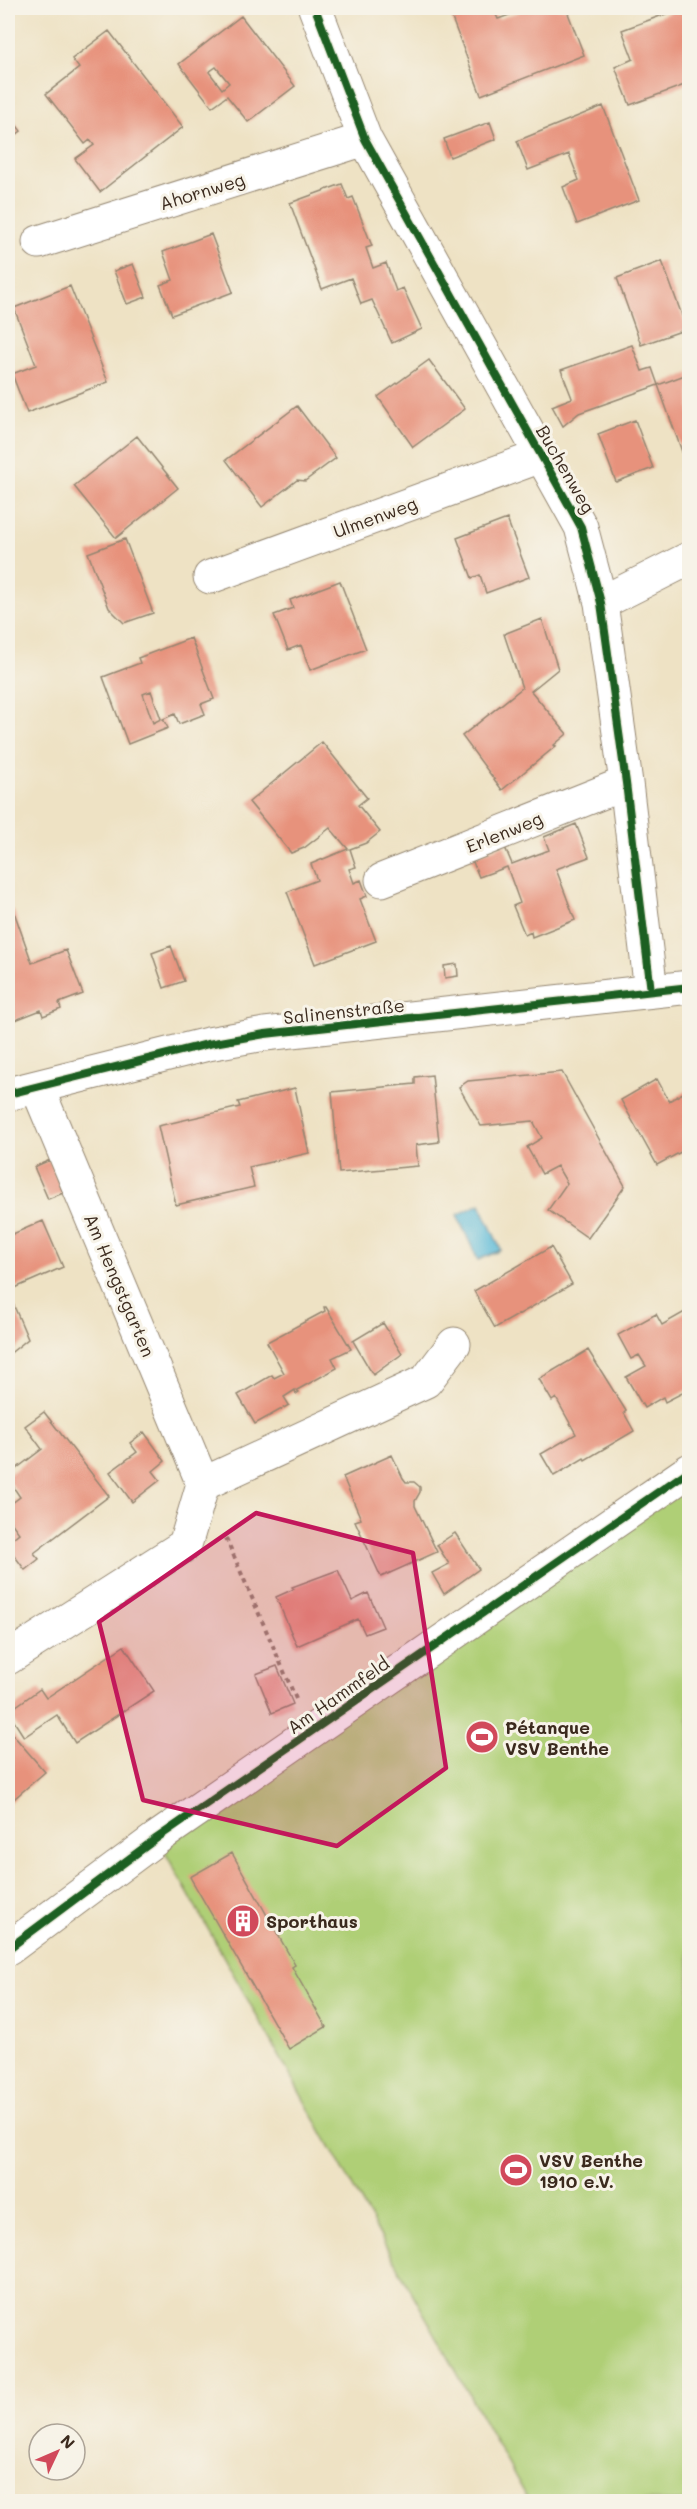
<svg xmlns="http://www.w3.org/2000/svg" width="697" height="2509" viewBox="0 0 697 2509" font-family="Mali,sans-serif">
<rect width="100%" height="100%" fill="#f7f3e8"/>
<filter id="ink" filterUnits="userSpaceOnUse"><feTurbulence type="fractalNoise" baseFrequency=".0167" numOctaves="2"/><feDisplacementMap in="SourceGraphic" scale="12" xChannelSelector="R" yChannelSelector="G"/><feConvolveMatrix kernelMatrix="1 2 1 2 8 2 1 2 1" color-interpolation-filters="sRGB"/></filter>
<filter id="wash" filterUnits="userSpaceOnUse"><feTurbulence type="fractalNoise" baseFrequency=".008" numOctaves="4" result="noise"/><feDisplacementMap in="SourceGraphic" scale="24" xChannelSelector="R" yChannelSelector="G"/><feGaussianBlur stdDeviation="1.35" result="paint"/><feColorMatrix in="noise" values="0 0 0 0 0 0 0 0 0 0 0 0 0 0 0 0 0 1.4 0 .05"/><feComposite in="paint" operator="in"/></filter>
<g filter="url(#wash)">
<rect width="100%" height="100%" fill="#eee2c4"/>
<!-- green -->
<path fill="#afcf76" stroke="#757c4a" stroke-width="1.5" d="M689,1470V2501H529L157,1838Z"/>
<!-- water -->
<path fill="#59b9d8" stroke="#4a727b" stroke-width="1.5" d="M480,1204L501,1250L478,1260L457,1215Z"/>
<g id="blocks">
<!-- building -->
<path fill="#e7927c" fill-rule="evenodd" d="M448,8H465L467,14L483,8H493L498,19L529,8H566L584,55L481,95Z
M669,8H690V83L630,105L615,67L633,59L622,30L671,12Z
M241,16L295,86L248,122L227,96L212,107L179,64ZM216,67L229,83L222,89L209,72Z
M109,31L183,127L100,192L75,159L94,145L90,140L85,144L46,94L79,68L72,59Z
M603,106L639,200L577,224L563,187L579,180L569,154L528,170L517,141Z
M8,114L21,131L8,141Z
M490,122L496,139L450,157L444,139Z
M342,184L348,199L353,197L372,246L366,248L373,268L386,263L396,291L403,288L422,329L392,343L372,300L361,304L351,278L322,289L290,203Z
M211,234L233,292L172,315L160,285L173,280L163,252Z
M662,261L687,329L641,345L617,278Z
M133,264L146,297L127,304L114,271Z
M70,286L108,382L27,413L12,374L36,365L14,308Z
M632,345L642,371L652,368L658,385L579,413L563,426L552,406L572,398L561,370Z
M429,360L465,409L413,447L378,397Z
M690,373V471H689L658,385Z
M297,406L336,458L305,481L297,480L262,507L226,460Z
M635,420L653,468L616,482L598,434Z
M137,436L178,488L116,538L74,486Z
M507,519L529,577L486,593L480,575L472,578L457,538Z
M125,539L153,613L124,623L109,608L88,553Z
M340,581L366,649L310,670L301,645L288,650L274,615L293,608L290,600Z
M542,619L558,669L531,691L567,734L554,745L556,746L502,790L462,736L522,688L504,634Z
M191,638L214,699L201,704L205,714L179,724L175,714L163,719L168,728L128,744L103,677L140,663L138,658ZM151,691L161,719L153,723L143,694Z
M322,742L367,798L358,805L380,832L366,843L350,849L356,867L349,869L354,883L361,880L367,896L360,899L376,941L315,964L287,892L317,880L311,864L348,849L330,828L304,848L291,853L249,802Z
M576,824L589,857L556,869L575,920L532,937L531,932L525,935L513,906L520,903L507,867L479,877L471,857L504,845L512,864L549,850L544,837Z
M13,909L32,963L66,950L83,994L59,1003L61,1009L43,1016L41,1010L8,1023V911Z
M171,946L184,981L164,988L152,953Z
M457,964L458,976L445,978L444,966Z
M562,1072L625,1186L588,1238L548,1210L567,1183L557,1166L542,1174L527,1147L542,1138L533,1121L481,1126L459,1087L468,1081Z
M432,1075L439,1142L416,1145L418,1166L339,1173L332,1092L415,1084V1077Z
M657,1079L669,1101L690,1089V1147L657,1165L621,1100Z
M295,1088L309,1153L249,1167L254,1187L176,1205L158,1126L240,1107L238,1102Z
M50,1160L63,1193L48,1199L34,1167Z
M43,1221L63,1267L8,1291V1236Z
M551,1247L572,1284L495,1328L474,1291Z
M14,1306L28,1339L8,1355V1308Z
M324,1307H326L351,1349L332,1358L337,1368L297,1390L299,1392L296,1394L295,1390L284,1397L289,1405L255,1424L238,1395L272,1375L274,1378L284,1373L267,1342L325,1311Z
M690,1309V1389L665,1402L663,1397L644,1408L626,1377L646,1366L639,1355L631,1359L618,1335L656,1314L662,1325Z
M383,1323L402,1354L373,1375L353,1341Z
M588,1350L626,1411L624,1413L634,1431L585,1460L584,1458L554,1476L541,1454L576,1434L556,1398L552,1401L539,1379Z
M44,1412L109,1496L34,1553L39,1559L25,1570L8,1547V1542L19,1533L8,1518V1506L20,1497L8,1479V1475L42,1449L25,1426Z
M144,1432L165,1461L153,1471L160,1480L132,1502L110,1472L137,1452L130,1443Z
M392,1455L403,1478L406,1482H414L420,1487V1492L415,1501V1506L437,1552L381,1577L355,1521L361,1519L343,1477Z
M455,1533L479,1569L444,1594L432,1573L449,1564L437,1545Z
M338,1570L352,1601L368,1593L383,1627L365,1634L358,1619L297,1646L276,1597L294,1589L292,1587Z
M124,1646L154,1691L75,1743L57,1715L24,1737L8,1712L40,1689L46,1698Z
M277,1666L293,1704L272,1713L256,1674Z
M8,1729L45,1772L8,1804Z
M232,1853L295,1965L292,1967L326,2027L289,2049L190,1877Z"/>
</g>
</g>
<g filter="url(#ink)">
<use href="#blocks" fill-opacity="0" stroke="#948671" stroke-width="1.5"/>
<g fill="none" stroke-linecap="round" stroke-linejoin="round">
<defs>
<path id="minor" d="M315,8L365,139L581,527L601,603L626,783L651,991
M39,242L365,139
M210,577L541,456
M601,603L690,558
M382,880L626,783
M8,1094L208,1044L265,1034L690,987
M203,1484L426,1381L454,1344
M8,1658L185,1545L203,1484L37,1087
M8,1949L157,1838L690,1470"/>
</defs>
<!-- minor casing -->
<use href="#minor" stroke="#948671" stroke-width="35"/>
<!-- path -->
<path stroke="#948671" stroke-width="4" stroke-dasharray="4.5 4.5" stroke-linecap="butt" d="M226,1538L296,1699"/>
<!-- minor -->
<use href="#minor" stroke="#fff" stroke-width="33"/>
<defs>
<path id="cycleway" d="M315,8L365,139L581,527L601,603L626,783L651,991
M8,1094L208,1044L265,1034L690,987
M8,1949L157,1838L690,1470"/>
</defs>
<!-- cycleway casing -->
<use href="#cycleway" stroke="#f7f3e8" stroke-width="11"/>
<!-- cycleway -->
<use href="#cycleway" stroke="#1b5e20" stroke-width="8"/>
</g>
</g>
<!-- marked area -->
<path fill="#c2185b" fill-opacity="0.2" stroke="#c2185b" stroke-width="4.5" stroke-linejoin="round" d="M256,1513L413,1553L446,1768L337,1846L143,1800L99,1622Z"/>
<!-- icons -->
<defs>
<symbol id="stadium-disc" viewBox="-11 -11 22 22"><circle r="9.5" fill="#d1495b" stroke="#f7f3e8"/><path d="M0-5a6.5 5 0 1 0 0 10a6.5 5 0 1 0 0-10ZM-3.5-1.8h7v3.6h-7Z" fill="#fff"/></symbol>
<symbol id="building-disc" viewBox="-11 -11 22 22"><circle r="9.5" fill="#d1495b" stroke="#f7f3e8"/><path d="M-4-6H4V6H1V3H-1V6H-4ZM-2.5-4.3h1.7v1.8h-1.7ZM.8-4.3h1.7v1.8H.8ZM-2.5-1h1.7V.8h-1.7ZM.8-1h1.7V.8H.8Z" fill="#fff"/></symbol>
</defs>
<g fill-rule="evenodd">
<use href="#stadium-disc" x="463" y="1718" width="38" height="38"/>
<use href="#building-disc" x="224" y="1902" width="38" height="38"/>
<use href="#stadium-disc" x="497" y="2151" width="38" height="38"/>
</g>
<g text-anchor="middle" dominant-baseline="central" stroke-width="6" stroke-linejoin="round" paint-order="stroke">
<!-- street labels -->
<g font-size="18" fill="#3b2a1e" stroke="#f7f3e8">
<text transform="translate(202 191) rotate(-17)">Ahornweg</text>
<text transform="translate(566 469) rotate(60)">Buchenweg</text>
<text transform="translate(375 517) rotate(-20)">Ulmenweg</text>
<text transform="translate(504 832) rotate(-22)">Erlenweg</text>
<text transform="translate(344 1011) rotate(-6)">Salinenstraße</text>
<text transform="translate(120 1285) rotate(67)">Am Hengstgarten</text>
<text transform="translate(338 1695) rotate(-35)">Am Hammfeld</text>
</g>
<!-- poi labels -->
<g font-size="18" font-weight="bold" fill="#3b2a1e" stroke="#f7f3e8" text-anchor="start">
<text x="505" y="1727">Pétanque<tspan x="505" dy="21">VSV Benthe</tspan></text>
<text x="266" y="1921">Sporthaus</text>
<text x="539" y="2160">VSV Benthe<tspan x="539" dy="21">1910 e.V.</tspan></text>
</g>
</g>
<!-- margin -->
<rect width="697" height="2509" fill="none" stroke="#f7f3e8" stroke-width="30"/>
<!-- north arrow -->
<g transform="translate(57 2452) rotate(46)"><circle r="28" fill="#f7f3e8" stroke="#aca397" stroke-width="1.5"/>
<path d="M0-4.5L10 22L0 15L-10 22Z" fill="#d1495b"/>
<text y="-9" font-size="16" font-weight="bold" text-anchor="middle" fill="#3b2a1e">N</text>
</g>
</svg>
